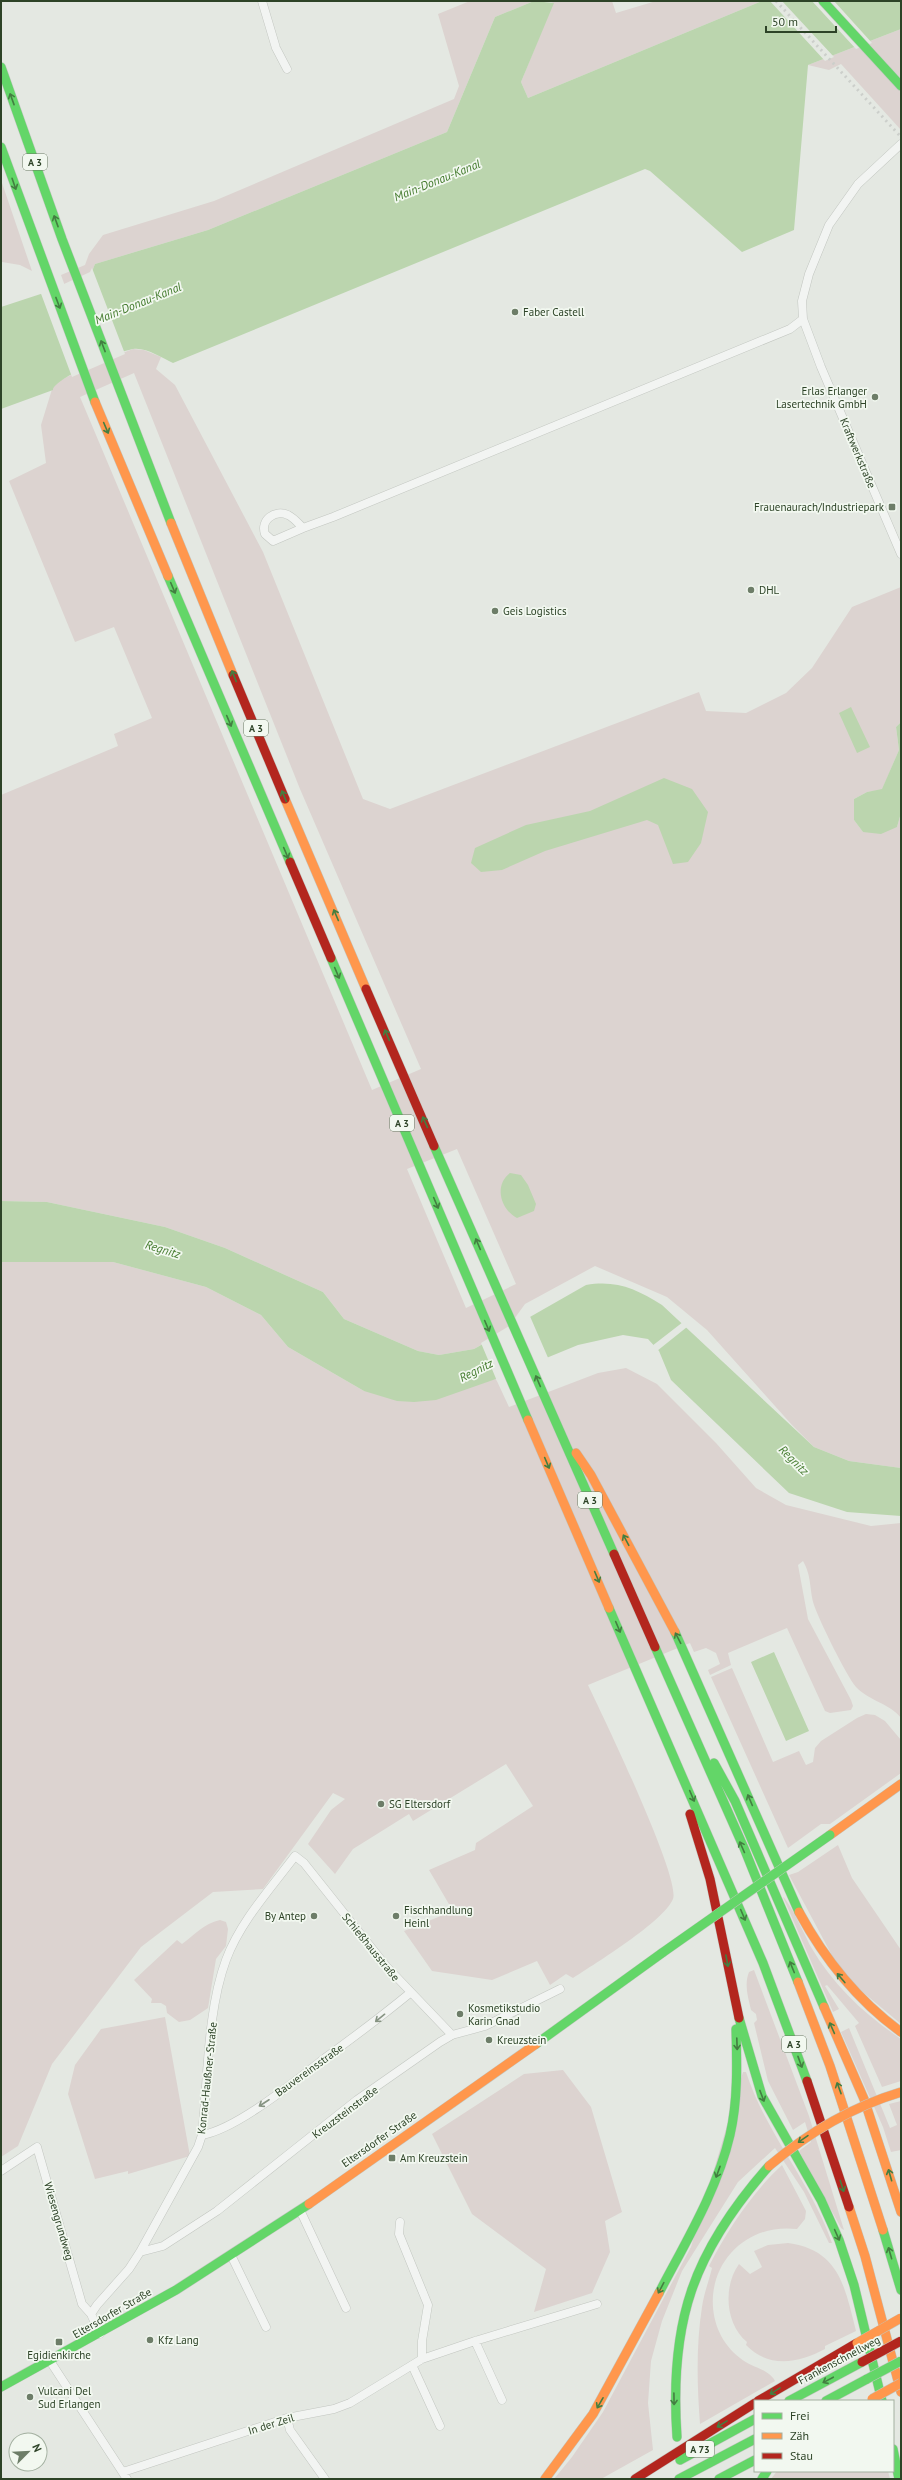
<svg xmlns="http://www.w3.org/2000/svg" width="902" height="2480" viewBox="0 0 902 2480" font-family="'PT Sans',sans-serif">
<rect width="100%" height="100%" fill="#e4e8e2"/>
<!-- green -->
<path fill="#dcd3d0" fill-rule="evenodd" d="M470,1H534L495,17L447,132L208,230L95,264L91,274L65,286L61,275L85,265L89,254L103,235L214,201L454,99L459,86L438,14Z
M549,1H612L616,13L656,1H762L528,98L521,82L553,3Z
M901,29V130L841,64L829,70L808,65Z
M1,180L32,271L20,265L2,262Z
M133,349L144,350L161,357L156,369L175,385L263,552L363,799L390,809L699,692L706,711L746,713L786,693L812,668L852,607L901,587V722L896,727L899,750L882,790L867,792L854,799V820L863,832L897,827L901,813V1468L849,1461L814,1447L792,1425L707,1330L667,1297L595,1266L525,1304L507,1329L474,1349L439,1355L418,1351L344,1319L323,1292L225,1248L165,1227L47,1202L1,1201V795L118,746L114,734L152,718L114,627L75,642L9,481L46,463L41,425L53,386L57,382L93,364ZM134,373L300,789L421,1069L372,1090L80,397ZM457,1149L516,1284L466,1308L407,1169Z
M1,1262H113L206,1287L261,1315L288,1347L364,1391L496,1379L509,1407L598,1373L626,1368L657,1384L716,1443L756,1488L786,1505L871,1526L901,1523V1718C891,1704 869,1701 856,1687C846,1675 819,1620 814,1605C809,1588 812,1577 803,1561L798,1565L808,1619L851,1700L853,1706L851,1710L830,1713L825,1711L787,1628L728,1653L731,1665L710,1675L708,1670L720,1664L716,1653L706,1648L694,1652L690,1643L588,1685C602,1714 681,1878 673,1899C663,1922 596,1963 573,1978L566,1974L550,1985L537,1961L492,1980L432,1971L404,1931L453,1911L429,1870L475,1850L476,1843L533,1806L506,1764L413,1821L409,1814L353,1849L335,1874L308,1844L331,1810L345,1799L333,1793L263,1889L213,1892L141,1947L52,2064L18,2146L1,2157Z
M732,1668L773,1762L799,1751L806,1765L813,1762L815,1748L821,1741L857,1718L866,1714L875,1715L885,1721L901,1740V1773L830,1824H821L788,1848L711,1677Z
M838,1845L852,1878L901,1950V2024L858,1988L835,1961L789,1875L798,1872Z
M783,1897C788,1899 807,1939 811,1947C833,1985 865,2015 901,2039V2081L882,2087L855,2026L859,2023L827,1985L825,1986L839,2009L833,2012Z
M220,1920L226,1922L228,1929L226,1946L216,1959L208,2008L190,2020L179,2022L167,2013L166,2006L161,2003H151L152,1999L134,1980L177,1940L182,1944C196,1934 203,1924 220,1920Z
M754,1970L809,2116L844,2230L841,2228L799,2151L811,2142L805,2122L793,2130L768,2081L754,2023L757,2020L756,2014L751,2010C748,1997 744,1985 749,1972Z
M165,2017L190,2156L128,2174V2171L95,2179L68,2094L75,2065L101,2029Z
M849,2028L890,2128L897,2125L889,2104L901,2101V2150L891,2152L883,2127L841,2032Z
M563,2070L591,2107L622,2212L605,2221L610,2252L592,2293L534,2312L546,2269L472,2214L432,2134L524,2074Z
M743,2072H746C766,2134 811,2182 832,2243H829L804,2192L775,2148L738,2182L682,2271L662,2321L651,2361L648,2403L653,2450L601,2479H554L572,2457L603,2412L691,2247Z
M782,2165L806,2211L805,2219L797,2229C772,2226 748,2234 731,2253C704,2283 707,2333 740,2358C750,2367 769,2369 775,2381L700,2424C697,2385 696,2345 702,2307C704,2293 709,2281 712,2268L709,2266C728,2229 752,2193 782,2165Z
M788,2243C840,2250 845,2288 856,2331L825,2346V2349C799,2363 769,2369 746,2345L747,2342C725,2324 723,2286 739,2264L750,2274L762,2267L754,2251L768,2245Z
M777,2471H888L890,2479H771Z"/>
<!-- water -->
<path fill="#bbd5ae" d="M534,1L554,3L521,82L528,98L762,1H901V29L808,65L794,230L742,252L650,171L645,169L173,363C162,358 146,347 133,349C120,351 54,378 53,390L1,409V307L65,286L91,274L95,264L208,230L447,132L495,17Z
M851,707L870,747L857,753L839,713Z
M901,722V813L897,827L881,834L863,832L854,820V799L867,792L882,789L899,750L896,727Z
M664,778L692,789L708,812L701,843L688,862L673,864L658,825L647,820L545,851L502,870L481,872L471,863L475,848L526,825L590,811Z
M510,1173L521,1175L528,1185L536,1204L534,1211L517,1218C500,1209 494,1185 510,1173Z
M1,1201L47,1202L165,1227L225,1248L323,1292L344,1319L418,1351L439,1355L474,1349L586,1285C617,1280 636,1289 662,1305L814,1447L849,1461L901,1468V1516L847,1512L789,1493L671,1380L659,1351L648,1339L623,1335L578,1345L493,1380L436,1400L414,1402L397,1401L364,1391L288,1347L261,1315L206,1287L113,1262H1Z
M774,1652L809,1731L786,1741L751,1662Z"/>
<!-- pier -->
<path fill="#e4e8e2" d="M770,1H782L834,57L825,61Z
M812,1H834L872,43L856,49Z
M92,268L125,354L72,377L40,291L64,284L90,272Z
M529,1314L549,1360L497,1381L481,1343Z
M683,1322L687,1327L657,1351L652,1346Z"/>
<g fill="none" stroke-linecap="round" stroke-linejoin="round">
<defs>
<path id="street" d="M262,1L276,48L287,69
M901,144L858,184L829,225L809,274L802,301L803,319L821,367L901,554
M303,528L273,541L265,534C260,520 275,509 288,515C294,518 298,523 303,528L333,517L790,329L803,319
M202,2135C237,2129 295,2081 325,2058C354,2037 382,2016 410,1993
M1,2171L37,2147L82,2304L91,2314L100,2334
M300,2210L346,2308
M400,2222L399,2234L428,2305L422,2341V2359
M140,2252L163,2246L217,2211L357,2100L440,2042L452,2035L485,2026L560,1989
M231,2255L266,2327
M91,2314L97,2305L129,2269L140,2252L198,2147L202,2135C208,2080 207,2011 226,1960C240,1922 271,1888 295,1856L304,1863L386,1966L452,2035
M475,2341L502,2400
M50,2361L127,2479
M412,2365L440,2426
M287,2418L290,2430L325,2479
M123,2472L287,2418L334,2409L350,2403L422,2359L475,2341L597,2304"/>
<path id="fast" d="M823,1L901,86
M1,67L62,239L171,523
M1,147L95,402
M168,576L290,862
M331,958L528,1420
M434,1146L614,1554
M609,1608L763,1963L807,2081
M675,1632L799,1912
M655,1647L744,1848L798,1982
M714,1763L735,1801L824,2007
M739,2018L762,2096L821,2200L839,2240L854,2285L882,2401
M536,2044L662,1953
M883,2230L901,2290
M659,2293C685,2243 717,2191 730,2135C738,2101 737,2064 736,2029
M1,2387L176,2290L309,2204
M789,2401L862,2362
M826,2401L867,2379
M677,2437C669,2322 693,2252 769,2166
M893,2449L899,2479
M680,2460L755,2419
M679,2479L755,2439
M719,2479L755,2460
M762,2479L767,2471"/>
<path id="slow" d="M95,402L168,576
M171,523L233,675
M285,799L366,989
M528,1420L609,1608
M576,1453L591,1475L675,1632
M830,1835L901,1784
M799,1912C825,1960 857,2000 901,2032
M798,1982L830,2066L883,2230
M824,2007L864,2099L901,2212
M309,2204L536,2044
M849,2207L865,2256L901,2392
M545,2479L593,2414L659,2293"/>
<path id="jam" d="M233,675L285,799
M290,862L331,958
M366,989L434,1146
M614,1554L655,1647
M690,1814L710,1879L739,2018
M807,2081L849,2207
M758,2401L857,2343
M635,2479L755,2403"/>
</defs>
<!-- street casing -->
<use href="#street" stroke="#c2c6c0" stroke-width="9"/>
<!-- fast casing -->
<use href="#fast" stroke="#c2c6c0" stroke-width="10"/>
<!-- slow casing -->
<use href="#slow" stroke="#c2c6c0" stroke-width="10"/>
<!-- jam casing -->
<use href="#jam" stroke="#c2c6c0" stroke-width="10"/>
<!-- street -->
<use href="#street" stroke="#f2f4f2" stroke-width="8"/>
<!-- fast -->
<use href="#fast" stroke="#63d668" stroke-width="9"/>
<!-- slow -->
<use href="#slow" stroke="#ff974d" stroke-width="9"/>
<!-- jam -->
<use href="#jam" stroke="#b3261e" stroke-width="9"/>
<!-- rail -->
<path stroke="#cccfcb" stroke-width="3" stroke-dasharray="2 4" stroke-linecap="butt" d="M776,1L901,137"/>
<defs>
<path id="fast-bridge" d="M662,1953L830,1835
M867,2379L901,2361"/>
<path id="slow-bridge" d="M769,2166C809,2132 851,2107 901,2092
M857,2343L901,2318
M872,2399L901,2383"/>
<path id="jam-bridge" d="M862,2362L901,2341"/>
</defs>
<!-- fast-bridge casing -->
<use href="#fast-bridge" stroke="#c2c6c0" stroke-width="10" stroke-linecap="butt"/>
<!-- slow-bridge casing -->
<use href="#slow-bridge" stroke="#c2c6c0" stroke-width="10" stroke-linecap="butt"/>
<!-- jam-bridge casing -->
<use href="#jam-bridge" stroke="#c2c6c0" stroke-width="10" stroke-linecap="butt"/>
<!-- fast-bridge -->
<use href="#fast-bridge" stroke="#63d668" stroke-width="9"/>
<!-- slow-bridge -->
<use href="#slow-bridge" stroke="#ff974d" stroke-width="9"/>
<!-- jam-bridge -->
<use href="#jam-bridge" stroke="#b3261e" stroke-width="9"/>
</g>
<!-- one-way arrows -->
<defs><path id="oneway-shaft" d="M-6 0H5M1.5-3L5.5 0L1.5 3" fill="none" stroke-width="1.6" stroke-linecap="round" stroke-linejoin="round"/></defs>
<g stroke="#437e41">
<use href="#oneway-shaft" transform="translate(12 99) rotate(-110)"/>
<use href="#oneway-shaft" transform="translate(14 184) rotate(71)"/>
<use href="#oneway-shaft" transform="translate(56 221) rotate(-110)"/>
<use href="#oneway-shaft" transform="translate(58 303) rotate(69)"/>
<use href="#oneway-shaft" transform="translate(103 346) rotate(-111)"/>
<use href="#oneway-shaft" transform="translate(106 428) rotate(67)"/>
<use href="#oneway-shaft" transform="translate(173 588) rotate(67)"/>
<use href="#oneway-shaft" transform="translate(234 676) rotate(-112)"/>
<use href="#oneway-shaft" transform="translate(229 721) rotate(67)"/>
<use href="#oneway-shaft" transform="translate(284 796) rotate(-113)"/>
<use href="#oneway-shaft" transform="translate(286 853) rotate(67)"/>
<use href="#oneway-shaft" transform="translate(336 915) rotate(-113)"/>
<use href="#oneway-shaft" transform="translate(337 973) rotate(67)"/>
<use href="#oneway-shaft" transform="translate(387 1035) rotate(-113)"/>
<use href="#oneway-shaft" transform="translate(425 1122) rotate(-114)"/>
<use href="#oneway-shaft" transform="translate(436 1203) rotate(67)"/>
<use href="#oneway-shaft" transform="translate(478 1244) rotate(-113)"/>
<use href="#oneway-shaft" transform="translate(487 1326) rotate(67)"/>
<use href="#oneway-shaft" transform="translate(538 1381) rotate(-113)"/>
<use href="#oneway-shaft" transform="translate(547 1463) rotate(67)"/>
<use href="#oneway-shaft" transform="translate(626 1540) rotate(-118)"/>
<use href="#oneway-shaft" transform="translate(597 1577) rotate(67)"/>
<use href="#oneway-shaft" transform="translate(618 1627) rotate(67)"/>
<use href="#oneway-shaft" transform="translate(678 1638) rotate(-117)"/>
<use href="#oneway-shaft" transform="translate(692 1796) rotate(67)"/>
<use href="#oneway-shaft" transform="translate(750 1800) rotate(-113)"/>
<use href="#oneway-shaft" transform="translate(742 1847) rotate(-114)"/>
<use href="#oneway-shaft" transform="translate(743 1915) rotate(67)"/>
<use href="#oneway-shaft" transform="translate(727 1961) rotate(79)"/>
<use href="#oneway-shaft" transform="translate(792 1967) rotate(-112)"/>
<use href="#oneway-shaft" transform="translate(841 1978) rotate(-130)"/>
<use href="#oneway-shaft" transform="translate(832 2028) rotate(-114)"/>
<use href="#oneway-shaft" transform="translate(737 2044) rotate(88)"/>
<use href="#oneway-shaft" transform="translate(800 2062) rotate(70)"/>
<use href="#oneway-shaft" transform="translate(839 2088) rotate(-110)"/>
<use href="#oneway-shaft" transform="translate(762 2096) rotate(69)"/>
<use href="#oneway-shaft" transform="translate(803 2139) rotate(145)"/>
<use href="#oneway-shaft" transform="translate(718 2172) rotate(110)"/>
<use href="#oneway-shaft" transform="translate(890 2175) rotate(-106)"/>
<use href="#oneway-shaft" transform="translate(842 2186) rotate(72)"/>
<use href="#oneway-shaft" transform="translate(837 2235) rotate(66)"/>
<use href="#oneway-shaft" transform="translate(890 2253) rotate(-106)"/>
<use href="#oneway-shaft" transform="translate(661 2288) rotate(118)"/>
<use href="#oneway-shaft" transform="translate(828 2380) rotate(152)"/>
<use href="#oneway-shaft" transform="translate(775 2391) rotate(148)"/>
<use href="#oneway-shaft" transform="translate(674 2399) rotate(89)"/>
<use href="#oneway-shaft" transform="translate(600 2403) rotate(120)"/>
<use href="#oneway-shaft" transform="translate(722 2424) rotate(148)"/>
</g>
<g stroke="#869382">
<use href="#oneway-shaft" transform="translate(380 2018) rotate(141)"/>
<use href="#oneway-shaft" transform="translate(264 2103) rotate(147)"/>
</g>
<!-- markers -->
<g fill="#6d7d68" stroke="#f2f8f0" stroke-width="1.5">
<circle cx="515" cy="312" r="4"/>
<circle cx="875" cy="397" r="4"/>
<rect x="888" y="503" width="8" height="8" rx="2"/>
<circle cx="751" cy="590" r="4"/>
<circle cx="495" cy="611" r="4"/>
<circle cx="381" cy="1804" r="4"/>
<circle cx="314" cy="1916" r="4"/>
<circle cx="396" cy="1916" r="4"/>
<circle cx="460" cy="2014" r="4"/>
<circle cx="489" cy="2040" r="4"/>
<rect x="388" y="2154" width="8" height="8" rx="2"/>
<circle cx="150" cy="2340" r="4"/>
<rect x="55" y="2338" width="8" height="8" rx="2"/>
<circle cx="30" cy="2397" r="4"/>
</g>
<g text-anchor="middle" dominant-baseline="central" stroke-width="3.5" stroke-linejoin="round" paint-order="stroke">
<!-- shield labels -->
<g fill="#f2f8f0" stroke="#687963" stroke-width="1">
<rect x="23" y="154" width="24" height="16" rx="3"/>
<rect x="244" y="720" width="24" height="16" rx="3"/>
<rect x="390" y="1115" width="24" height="16" rx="3"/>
<rect x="578" y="1492" width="24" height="16" rx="3"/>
<rect x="782" y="2036" width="24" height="16" rx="3"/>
<rect x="686" y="2441" width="28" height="16" rx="3"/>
</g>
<g font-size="10" font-weight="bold" fill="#2d4327">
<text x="35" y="162">A 3</text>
<text x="256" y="728">A 3</text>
<text x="402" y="1123">A 3</text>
<text x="590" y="1500">A 3</text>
<text x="794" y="2044">A 3</text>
<text x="700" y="2449">A 73</text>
</g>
<!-- poi labels -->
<g font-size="11" fill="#2d4327" stroke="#f2f8f0" text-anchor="start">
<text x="523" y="312">Faber Castell</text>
<text x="867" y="391" text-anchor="end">Erlas Erlanger<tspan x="867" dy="13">Lasertechnik GmbH</tspan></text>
<text x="884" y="507" text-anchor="end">Frauenaurach/Industriepark</text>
<text x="759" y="590">DHL</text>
<text x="503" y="611">Geis Logistics</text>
<text x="389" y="1804">SG Eltersdorf</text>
<text x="404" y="1910">Fischhandlung<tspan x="404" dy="13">Heinl</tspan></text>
<text x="306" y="1916" text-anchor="end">By Antep</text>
<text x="468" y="2008">Kosmetikstudio<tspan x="468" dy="13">Karin Gnad</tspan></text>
<text x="497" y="2040">Kreuzstein</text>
<text x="400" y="2158">Am Kreuzstein</text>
<text x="158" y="2340">Kfz Lang</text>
<text x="59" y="2355" text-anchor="middle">Egidienkirche</text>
<text x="38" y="2391">Vulcani Del<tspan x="38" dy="13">Sud Erlangen</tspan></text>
</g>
<!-- street labels -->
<g font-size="11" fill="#2d4327" stroke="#f2f8f0">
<text transform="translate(858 453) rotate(67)">Kraftwerkstraße</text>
<text transform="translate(371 1947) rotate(51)">Schießhausstraße</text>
<text transform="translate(309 2070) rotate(-36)">Bauvereinsstraße</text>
<text transform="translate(207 2078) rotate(-84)">Konrad-Haußner-Straße</text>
<text transform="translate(345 2112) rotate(-37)">Kreuzsteinstraße</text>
<text transform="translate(379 2139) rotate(-35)">Eltersdorfer Straße</text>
<text transform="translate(59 2221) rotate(74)">Wiesengrundweg</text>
<text transform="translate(112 2313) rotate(-30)">Eltersdorfer Straße</text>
<text transform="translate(839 2360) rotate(-28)">Frankenschnellweg</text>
<text transform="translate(271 2424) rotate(-17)">In der Zeil</text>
</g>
<!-- water labels -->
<g font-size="12" font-style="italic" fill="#447b2e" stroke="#f2f8f0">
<text transform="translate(437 180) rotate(-22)">Main-Donau-Kanal</text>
<text transform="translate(138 303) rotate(-22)">Main-Donau-Kanal</text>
<text transform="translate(163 1249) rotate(17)">Regnitz</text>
<text transform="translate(476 1370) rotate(-27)">Regnitz</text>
<text transform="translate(794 1460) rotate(45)">Regnitz</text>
</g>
</g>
<!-- border -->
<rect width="902" height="2480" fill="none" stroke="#2d4327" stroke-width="4"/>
<!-- legend -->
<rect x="754" y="2400" width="140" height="72" fill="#f2f8f0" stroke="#a3b0a0"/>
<rect x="762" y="2413" width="20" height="6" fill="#63d668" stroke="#a3b0a0"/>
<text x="790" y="2420" font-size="12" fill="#2d4327">Frei</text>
<rect x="762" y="2433" width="20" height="6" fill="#ff974d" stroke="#a3b0a0"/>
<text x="790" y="2440" font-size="12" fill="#2d4327">Zäh</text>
<rect x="762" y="2453" width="20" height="6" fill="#b3261e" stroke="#a3b0a0"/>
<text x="790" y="2460" font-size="12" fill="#2d4327">Stau</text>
<!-- north arrow -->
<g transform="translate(28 2452) rotate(66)"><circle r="19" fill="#f2f8f0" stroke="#a3b0a0"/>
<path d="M0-3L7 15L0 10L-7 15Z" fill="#6d7d68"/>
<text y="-6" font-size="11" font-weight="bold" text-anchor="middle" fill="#2d4327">N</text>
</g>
<!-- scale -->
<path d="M766 26v6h70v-6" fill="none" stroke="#2d4327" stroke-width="2"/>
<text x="772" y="26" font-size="12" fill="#2d4327" stroke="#f2f8f0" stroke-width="3" paint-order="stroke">50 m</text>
</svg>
